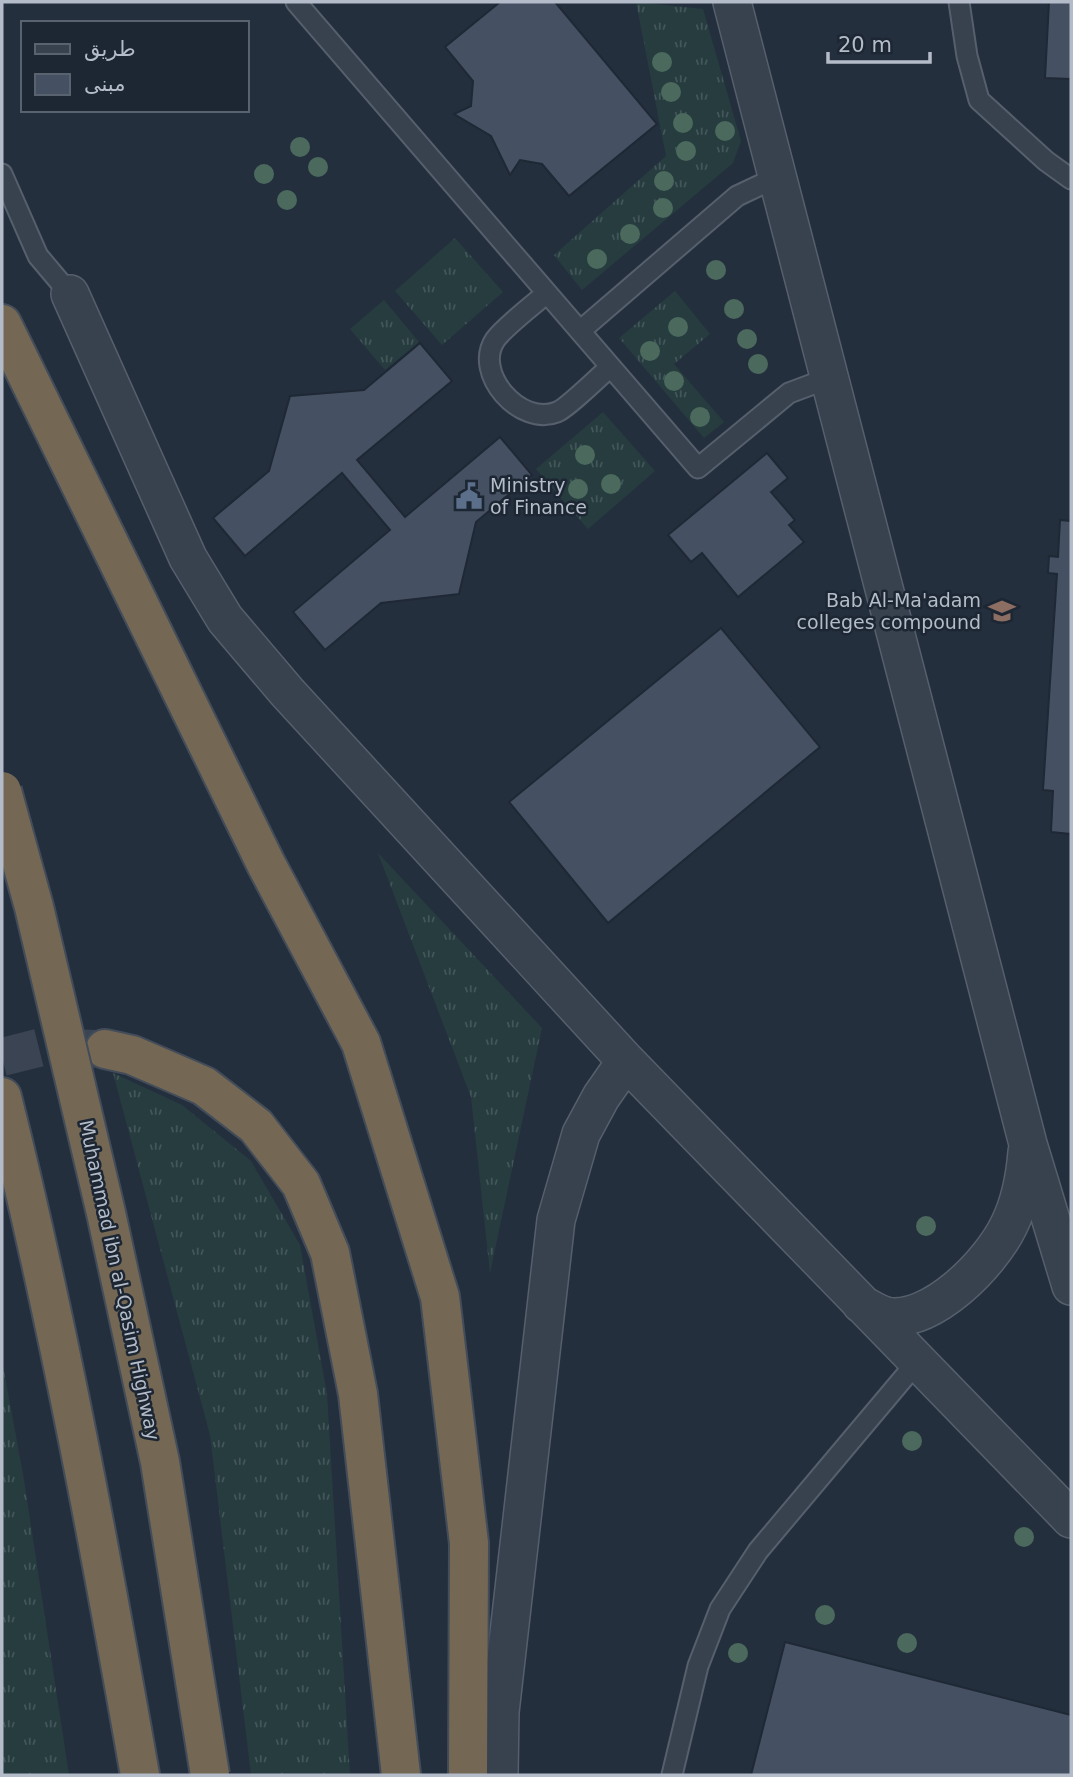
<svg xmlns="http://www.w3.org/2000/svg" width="1073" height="1777" viewBox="0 0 1073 1777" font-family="'DejaVu Sans','Noto Sans Arabic',sans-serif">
<defs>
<pattern id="grass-tufts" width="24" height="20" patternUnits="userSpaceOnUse" patternTransform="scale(1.75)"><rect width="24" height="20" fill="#263c3f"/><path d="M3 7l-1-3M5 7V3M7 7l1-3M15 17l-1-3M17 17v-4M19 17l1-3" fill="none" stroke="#435659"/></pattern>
</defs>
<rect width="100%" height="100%" fill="#242f3e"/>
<!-- grass -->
<path fill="url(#grass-tufts)" d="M636,2L703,9L741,141L733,163L582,290L554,255L666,156Z
M455,238L503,292L442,345L395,291Z
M675,291L710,334L674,364L724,422L704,438L619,338Z
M384,300L419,342L385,370L350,329Z
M603,412L655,471L588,529L536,469Z
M378,853L542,1028L490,1273L471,1097Z
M113,1073L182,1105L251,1161L300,1245L327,1394L350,1775H251L210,1435Z
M2,1360L24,1480L69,1775H2Z"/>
<!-- building -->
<path fill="#455162" stroke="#1f2835" stroke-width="2" d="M500,2H555L657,124L569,196L542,164L520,160L510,175L491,136L454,114L471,106L473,81L445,47Z
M1049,2H1071V79L1045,78Z
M420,343L452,381L357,460L405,517L500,437L532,475L476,522L459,594L381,603L325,650L293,612L390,530L342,473L245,556L213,518L269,471L290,396L364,390Z
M767,453L788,478L771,492L795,520L789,525L804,542L738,597L702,553L691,562L668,535Z
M1060,520L1071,521V834L1051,832L1053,791L1043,790L1057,574L1048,573L1049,556L1058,557Z
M721,628L820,747L608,923L509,802Z
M785,1642L1071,1715V1775H751Z"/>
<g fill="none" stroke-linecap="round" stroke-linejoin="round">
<!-- motorway-tunnel -->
<path stroke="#3a4453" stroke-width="38" stroke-dasharray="38 19" stroke-linecap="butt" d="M2,1057L42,1047L99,1049"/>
<defs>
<path id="service" d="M296,2L698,468L789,393L829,378
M959,2L967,56L979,100L1046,161L1071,179
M2,174L38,256L70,294
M547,293C534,304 503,328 495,340C473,373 520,427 557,412C566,409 600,376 610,367
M580,331L737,196L777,177
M672,1775L698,1666L720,1609L758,1551L917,1362"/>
<path id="minor" d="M732,2L1028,1144L1071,1286
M70,294L188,558L225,619L287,692L626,1061L1071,1519
M861,1304C869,1308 878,1314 886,1316C931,1325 991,1263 1009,1225C1020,1203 1025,1177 1027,1152
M499,1775L500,1712L556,1220L581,1134L601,1097L626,1061"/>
<path id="motorway" d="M2,324L266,864L361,1043L440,1297L469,1543L468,1775
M105,1049L132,1055L204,1086L256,1126L301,1184L330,1253L358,1394L401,1775
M2,1097C58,1321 100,1548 140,1775"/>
</defs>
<!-- service casing -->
<use href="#service" stroke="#565f6c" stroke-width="23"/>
<!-- minor casing -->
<use href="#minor" stroke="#565f6c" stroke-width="40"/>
<!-- motorway casing -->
<use href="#motorway" stroke="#434c59" stroke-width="42"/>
<!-- service -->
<use href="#service" stroke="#38414e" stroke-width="19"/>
<!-- minor -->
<use href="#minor" stroke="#38414e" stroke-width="37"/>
<!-- motorway -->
<use href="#motorway" stroke="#746855" stroke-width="38"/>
<defs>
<path id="motorway-bridge" d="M2,791L34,907L106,1213L160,1462L210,1775"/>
</defs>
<!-- motorway-bridge casing -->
<use href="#motorway-bridge" stroke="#434c59" stroke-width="42" stroke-linecap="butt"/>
<!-- motorway-bridge -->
<use href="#motorway-bridge" stroke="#746855" stroke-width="38"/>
</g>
<!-- trees -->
<g fill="#4b6a5d">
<circle cx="662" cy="62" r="10"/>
<circle cx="671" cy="92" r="10"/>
<circle cx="683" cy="123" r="10"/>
<circle cx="725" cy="131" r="10"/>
<circle cx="300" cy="147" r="10"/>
<circle cx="686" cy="151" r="10"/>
<circle cx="318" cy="167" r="10"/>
<circle cx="264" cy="174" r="10"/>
<circle cx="664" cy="181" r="10"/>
<circle cx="287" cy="200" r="10"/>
<circle cx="663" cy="208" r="10"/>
<circle cx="630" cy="234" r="10"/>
<circle cx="597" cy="259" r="10"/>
<circle cx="716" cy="270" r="10"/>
<circle cx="734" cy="309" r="10"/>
<circle cx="678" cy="327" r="10"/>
<circle cx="747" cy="339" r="10"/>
<circle cx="650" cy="351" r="10"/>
<circle cx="758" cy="364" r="10"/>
<circle cx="674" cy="381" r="10"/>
<circle cx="700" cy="417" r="10"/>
<circle cx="585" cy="455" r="10"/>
<circle cx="611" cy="484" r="10"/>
<circle cx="578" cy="489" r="10"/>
<circle cx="926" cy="1226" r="10"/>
<circle cx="912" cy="1441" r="10"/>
<circle cx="1024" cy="1537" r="10"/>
<circle cx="825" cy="1615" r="10"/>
<circle cx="907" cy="1643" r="10"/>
<circle cx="738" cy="1653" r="10"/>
</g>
<!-- icons -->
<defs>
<symbol id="civic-bare" viewBox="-9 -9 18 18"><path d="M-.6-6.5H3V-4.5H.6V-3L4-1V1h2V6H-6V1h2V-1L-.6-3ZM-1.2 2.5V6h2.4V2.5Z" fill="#5c6f8a" stroke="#1d2633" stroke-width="2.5" paint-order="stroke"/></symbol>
<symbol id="university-bare" viewBox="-9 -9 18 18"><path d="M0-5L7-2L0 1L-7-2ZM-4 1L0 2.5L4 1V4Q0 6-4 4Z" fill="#8d6e63" stroke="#1d2633" stroke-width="2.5" paint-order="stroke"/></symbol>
</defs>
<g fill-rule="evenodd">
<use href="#civic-bare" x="450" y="477" width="38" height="38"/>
<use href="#university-bare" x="983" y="592" width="38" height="38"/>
</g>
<g text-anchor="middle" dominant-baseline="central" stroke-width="5" stroke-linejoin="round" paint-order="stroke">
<!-- poi labels -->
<g font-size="19" fill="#b4bcc9" stroke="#1d2633" text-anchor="start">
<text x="490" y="485">Ministry<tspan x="490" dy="22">of Finance</tspan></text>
<text x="981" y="600" text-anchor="end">Bab Al-Ma'adam<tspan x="981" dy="22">colleges compound</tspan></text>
</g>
<!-- street labels -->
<g font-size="19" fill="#b4bcc9" stroke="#1d2633">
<text transform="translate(120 1280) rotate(78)">Muhammad ibn al-Qasim Highway</text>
</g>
</g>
<!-- border -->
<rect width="1073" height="1777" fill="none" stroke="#b4bcc9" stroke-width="7"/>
<!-- legend -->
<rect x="21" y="21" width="228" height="91" fill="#1d2633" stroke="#59626f" stroke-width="2"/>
<rect x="35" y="44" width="35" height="10" fill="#38414e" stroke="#59626f" stroke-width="2"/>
<text x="84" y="56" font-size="21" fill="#b4bcc9">طريق</text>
<rect x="35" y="74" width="35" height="21" fill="#455162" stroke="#59626f" stroke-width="2"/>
<text x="84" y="91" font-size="21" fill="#b4bcc9">مبنى</text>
<!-- scale -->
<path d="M828 52v10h102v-10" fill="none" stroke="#b4bcc9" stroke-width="3.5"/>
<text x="838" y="52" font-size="21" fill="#b4bcc9" stroke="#1d2633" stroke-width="5" paint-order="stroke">20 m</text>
</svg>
